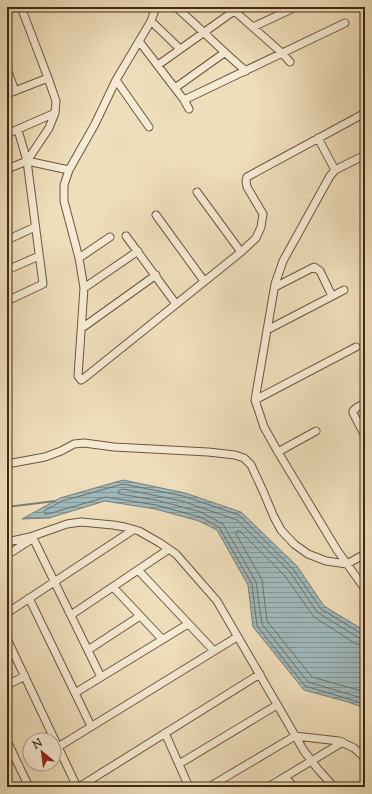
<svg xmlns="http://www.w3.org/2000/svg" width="372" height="794" viewBox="0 0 372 794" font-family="'Sorts Mill Goudy',serif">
<defs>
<pattern id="water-rules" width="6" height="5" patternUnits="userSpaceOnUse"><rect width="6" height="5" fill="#9fb9bc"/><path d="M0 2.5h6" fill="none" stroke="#839697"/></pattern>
</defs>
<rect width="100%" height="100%" fill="#efdebb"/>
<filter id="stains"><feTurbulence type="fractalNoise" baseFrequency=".005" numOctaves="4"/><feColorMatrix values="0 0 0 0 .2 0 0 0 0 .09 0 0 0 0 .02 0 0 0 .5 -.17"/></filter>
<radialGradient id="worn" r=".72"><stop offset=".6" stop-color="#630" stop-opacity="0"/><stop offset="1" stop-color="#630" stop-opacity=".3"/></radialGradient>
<!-- water -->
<path fill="url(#water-rules)" stroke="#7a7f78" d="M123,480L185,493L241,512L297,566L324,606L365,631V708L348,702L304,690L253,627L248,585L217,530L199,521L155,509L105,501L49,518L22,519L60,498Z"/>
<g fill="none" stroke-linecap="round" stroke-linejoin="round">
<!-- shore -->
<path stroke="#707167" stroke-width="1" d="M365,634H362L321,609L293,569L239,515L183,496L123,484L62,501L44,511L45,514H48L106,497L156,505L200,517L219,527L252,584L257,626L305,686L365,704
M365,639L359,638L317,612L290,572L237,520L182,501L123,489L118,491L119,494L156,500L201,512L223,524L256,582L262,624L308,682L365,699
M365,645L356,644L314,617L285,576L240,531H237L236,534L262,580L267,621L312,677L365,692"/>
<!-- stream -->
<path stroke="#7a7f78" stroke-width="2" d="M7,507L55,501"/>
<defs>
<path id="minor" d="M176,7C200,28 221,50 246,71
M230,7L282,53L290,62
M151,21L179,48
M253,27L296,7
M139,41L184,100L345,23
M158,65L234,11
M7,69L15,91
M116,80L95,124L69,170L64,185V201L79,258L84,288L78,376L81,380L83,379L241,252L256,238L261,227L263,214L247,187L246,181L247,177L365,113
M175,88L224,53
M7,94L48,78
M184,100L189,109
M149,127L116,80L151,21L156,7
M7,134L55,113
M318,138L335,170
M27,161L69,170
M7,169L27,161L49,128L55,113L56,101L48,78L21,7
M197,192L241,252
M156,215L204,281
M126,236L176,304
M7,240L35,227
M79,258L110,237
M7,270L39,256
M275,287L314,267L320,271L332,296
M84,288L138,251
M7,301L43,284L27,161L18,130
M82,328L156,275
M267,330L344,290
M356,347L255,400L275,284L283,261L330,176L335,170L365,155
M255,400L264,427L278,452L337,550L365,589
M365,403L356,408L353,411V413L365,436
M278,452L316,431
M7,464L45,457L61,451L74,444L84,443L114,447L208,452L235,455L244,458L251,465L263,491L274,517L281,530L294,544L308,554L326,561L347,564L365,554
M33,538L101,677
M7,542L30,537L67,524L81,522L113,525L125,527L139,531L160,543L176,554L217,601L304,751L317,768L334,787
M7,555L32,539
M138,570L214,651
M113,587L162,639
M29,598L91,726
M7,613L133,530
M71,615L169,549
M7,639L77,787
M88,650L140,616
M7,685L25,676
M75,693L188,624
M165,733L189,787
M7,741L29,787
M58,747L237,637
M179,764L277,705
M285,777L294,787
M79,787L260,674
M209,787L295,736L339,741L354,748L365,758
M268,787L343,742"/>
</defs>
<!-- minor casing -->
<use href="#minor" stroke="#6d563c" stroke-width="9"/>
<!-- minor -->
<use href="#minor" stroke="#f5ead3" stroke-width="7"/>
</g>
<!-- margin -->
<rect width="372" height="794" fill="none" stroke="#efdebb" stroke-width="24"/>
<rect x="8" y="8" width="356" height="778" fill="none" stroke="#422912" stroke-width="2"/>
<rect x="12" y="12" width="348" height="770" fill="none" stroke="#422912"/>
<!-- north arrow -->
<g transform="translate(42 752) rotate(331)"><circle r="19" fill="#f5ead3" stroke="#ad9d86"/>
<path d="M0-3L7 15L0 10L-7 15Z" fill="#8f2418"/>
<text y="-6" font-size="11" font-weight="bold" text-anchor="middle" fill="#422912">N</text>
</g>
<rect width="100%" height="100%" filter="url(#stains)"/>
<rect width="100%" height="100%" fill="url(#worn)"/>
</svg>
